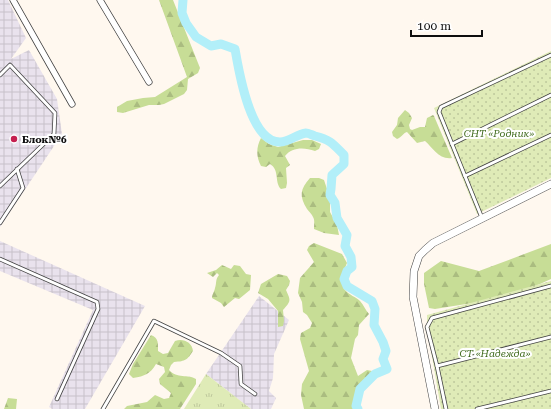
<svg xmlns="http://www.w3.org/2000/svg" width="551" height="409" viewBox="0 0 551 409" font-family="'Roboto Serif',serif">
	<defs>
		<pattern id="industrial-grid" width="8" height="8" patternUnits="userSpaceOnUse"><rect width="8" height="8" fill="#e9e2ed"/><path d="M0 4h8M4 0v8" fill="none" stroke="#c7c1ca"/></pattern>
		<pattern id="grass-tufts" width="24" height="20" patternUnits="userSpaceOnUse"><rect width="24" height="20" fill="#dfebb7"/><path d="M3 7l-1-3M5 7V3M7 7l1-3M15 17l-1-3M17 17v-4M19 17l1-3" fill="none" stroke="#bec89c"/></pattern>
		<pattern id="forest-firs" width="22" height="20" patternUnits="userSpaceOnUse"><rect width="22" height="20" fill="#c7dd96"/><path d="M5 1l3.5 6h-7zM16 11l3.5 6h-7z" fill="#aabc80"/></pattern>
		<pattern id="garden-dots" width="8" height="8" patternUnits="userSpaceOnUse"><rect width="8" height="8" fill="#dfebb7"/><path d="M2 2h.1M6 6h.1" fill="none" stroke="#bec89c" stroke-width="1.8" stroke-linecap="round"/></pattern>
	</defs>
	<rect width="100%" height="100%" fill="#fff8ef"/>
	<g fill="url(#industrial-grid)">
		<polygon points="0,0 8,0 26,38 11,59 29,50 57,99 62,134 0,227"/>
		<polygon points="0,241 145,306 85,409 52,409 49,407 93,310 0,271"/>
		<polygon points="259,296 289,320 274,354 273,378 269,391 276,398 271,409 251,409 206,374"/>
	</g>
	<polygon fill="url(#grass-tufts)" points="206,374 251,409 184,409"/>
	<g fill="url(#forest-firs)">
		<polygon points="159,0 173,0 200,68 198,73 188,79 187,90 184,94 164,104 159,105 149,105 123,113 117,112 117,107 127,101 143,98 155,97 187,77"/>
		<path d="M405 110 409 113 412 118 409 125 410 129 412 130 420 127H425L427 118 433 115 434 116 452 158C439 160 433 148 425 141L417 143 407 132C403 133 402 137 397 139L393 136 392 132 397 125 398 118Z"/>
		<path d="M261 138 269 144 278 147 303 140H312L321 144 319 149 315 151C304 147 292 147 285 156L290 165 286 168 287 183 286 188 281 189C274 182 280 170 270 164L266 167 261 166C256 157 256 147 261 138Z"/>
		<path d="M310 178H319L324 180 327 189 326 193 330 202V212L337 225 339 235 324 233 314 229C314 225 315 220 313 217 312 214 309 212 307 209 299 196 300 189 310 178Z"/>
		<path d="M314 243 342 254 347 263C344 270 339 283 345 290 349 295 356 297 360 301 364 305 365 310 369 314L359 325 358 335 355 339 351 358 358 376 367 370 372 371 371 376 357 389 354 409H304L301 395 302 384 309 371 300 339 301 333 310 328 312 323 307 315 303 312 302 302 298 293 300 278 314 262 307 250 309 246Z"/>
		<path d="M551 244V279C515 297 474 303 435 309L429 308 424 284V273L441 261 479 271Z"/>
		<path d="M222 265 231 269 234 265 240 266 246 274 251 275 250 290 239 299 235 298 224 307 221 303 212 298C212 294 214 293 215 288 217 282 215 280 219 275L217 273 213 277 207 273 216 270Z"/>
		<path d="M278 274 287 276 290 281 289 285 286 290C291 301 291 301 283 310L284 321 283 326 278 327V311L268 299 258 293 261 284Z"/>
		<path d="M151 335C159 338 158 344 158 351L163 354 168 353 175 341C183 338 192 342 193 351 187 360 186 361 174 362L171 365 169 370C177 379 188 374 196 379V384L180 409H124L127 406 147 402 155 395 164 399 169 398 171 393 160 384 159 379 165 372 164 367 156 364C150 374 145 376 133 378L129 374 133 364Z"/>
		<polygon points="8,398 17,399 16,409 4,409"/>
	</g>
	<g fill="url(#garden-dots)">
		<polygon points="551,51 551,178 477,214 434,108"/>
		<polygon points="551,281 551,409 441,409 427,327 427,315"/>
	</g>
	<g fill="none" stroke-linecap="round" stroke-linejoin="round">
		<path stroke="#b2eff9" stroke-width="9" d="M183 0 182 13 186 23 196 37 211 46 221 44 235 49C239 72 250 142 280 142 289 142 297 134 306 133 308 133 312 135 315 136 331 140 333 144 344 155V164L332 175 331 189 330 195 335 203 337 218 347 235 345 246 351 257 352 267 347 271 344 279 347 286 372 301 375 309 374 325 383 342 386 351 383 359 387 369 375 374 360 389 356 406 358 409"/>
		<g stroke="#414141" stroke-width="4.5">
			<g id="service">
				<polyline points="0,75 10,65 55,113 54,134 0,186"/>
				<polyline points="452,144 551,95"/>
				<polyline points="465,176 551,135"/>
				<polyline points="482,218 439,112 441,107 551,55"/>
				<polyline points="0,223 23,188 17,169"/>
				<polyline points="0,259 97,302 98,309 57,399"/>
				<polyline points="437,366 427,327 432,318 551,286"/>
				<polyline points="103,409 154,321 221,353 240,366 241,384 255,394"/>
				<polyline points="446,409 437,366 551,337"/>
				<polyline points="477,409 551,391"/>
			</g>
		</g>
		<g stroke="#414141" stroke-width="7">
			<g id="minor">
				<polyline points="13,0 72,104"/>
				<polyline points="100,0 149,82"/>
			</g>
		</g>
		<g stroke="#414141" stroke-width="8">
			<polyline id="tertiary" points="435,409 413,297 414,271 419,256 425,250 433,243 551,184"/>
		</g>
		<use href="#service" stroke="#fff" stroke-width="3"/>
		<use href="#minor" stroke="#fff" stroke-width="5.5"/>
		<use href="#tertiary" stroke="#fff" stroke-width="7"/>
	</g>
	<circle fill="#c52050" stroke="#fff" stroke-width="1.5" cx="14" cy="139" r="4"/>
	<g text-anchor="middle" stroke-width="4" stroke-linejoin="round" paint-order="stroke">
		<g font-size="10" font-style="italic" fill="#3e691b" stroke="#fff">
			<text x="499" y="137">СНТ «Родник»</text>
			<text x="495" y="357">СТ «Надежда»</text>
		</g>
		<g font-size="10" font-weight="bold" fill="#0e0e0e" stroke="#fff" text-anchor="start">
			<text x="22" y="143">Блок№6</text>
		</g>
	</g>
	<path d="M411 30v6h71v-6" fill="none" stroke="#0e0e0e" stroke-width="2"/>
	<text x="417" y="30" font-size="12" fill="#0e0e0e" stroke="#ffffff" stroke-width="3" paint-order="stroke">100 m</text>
</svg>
